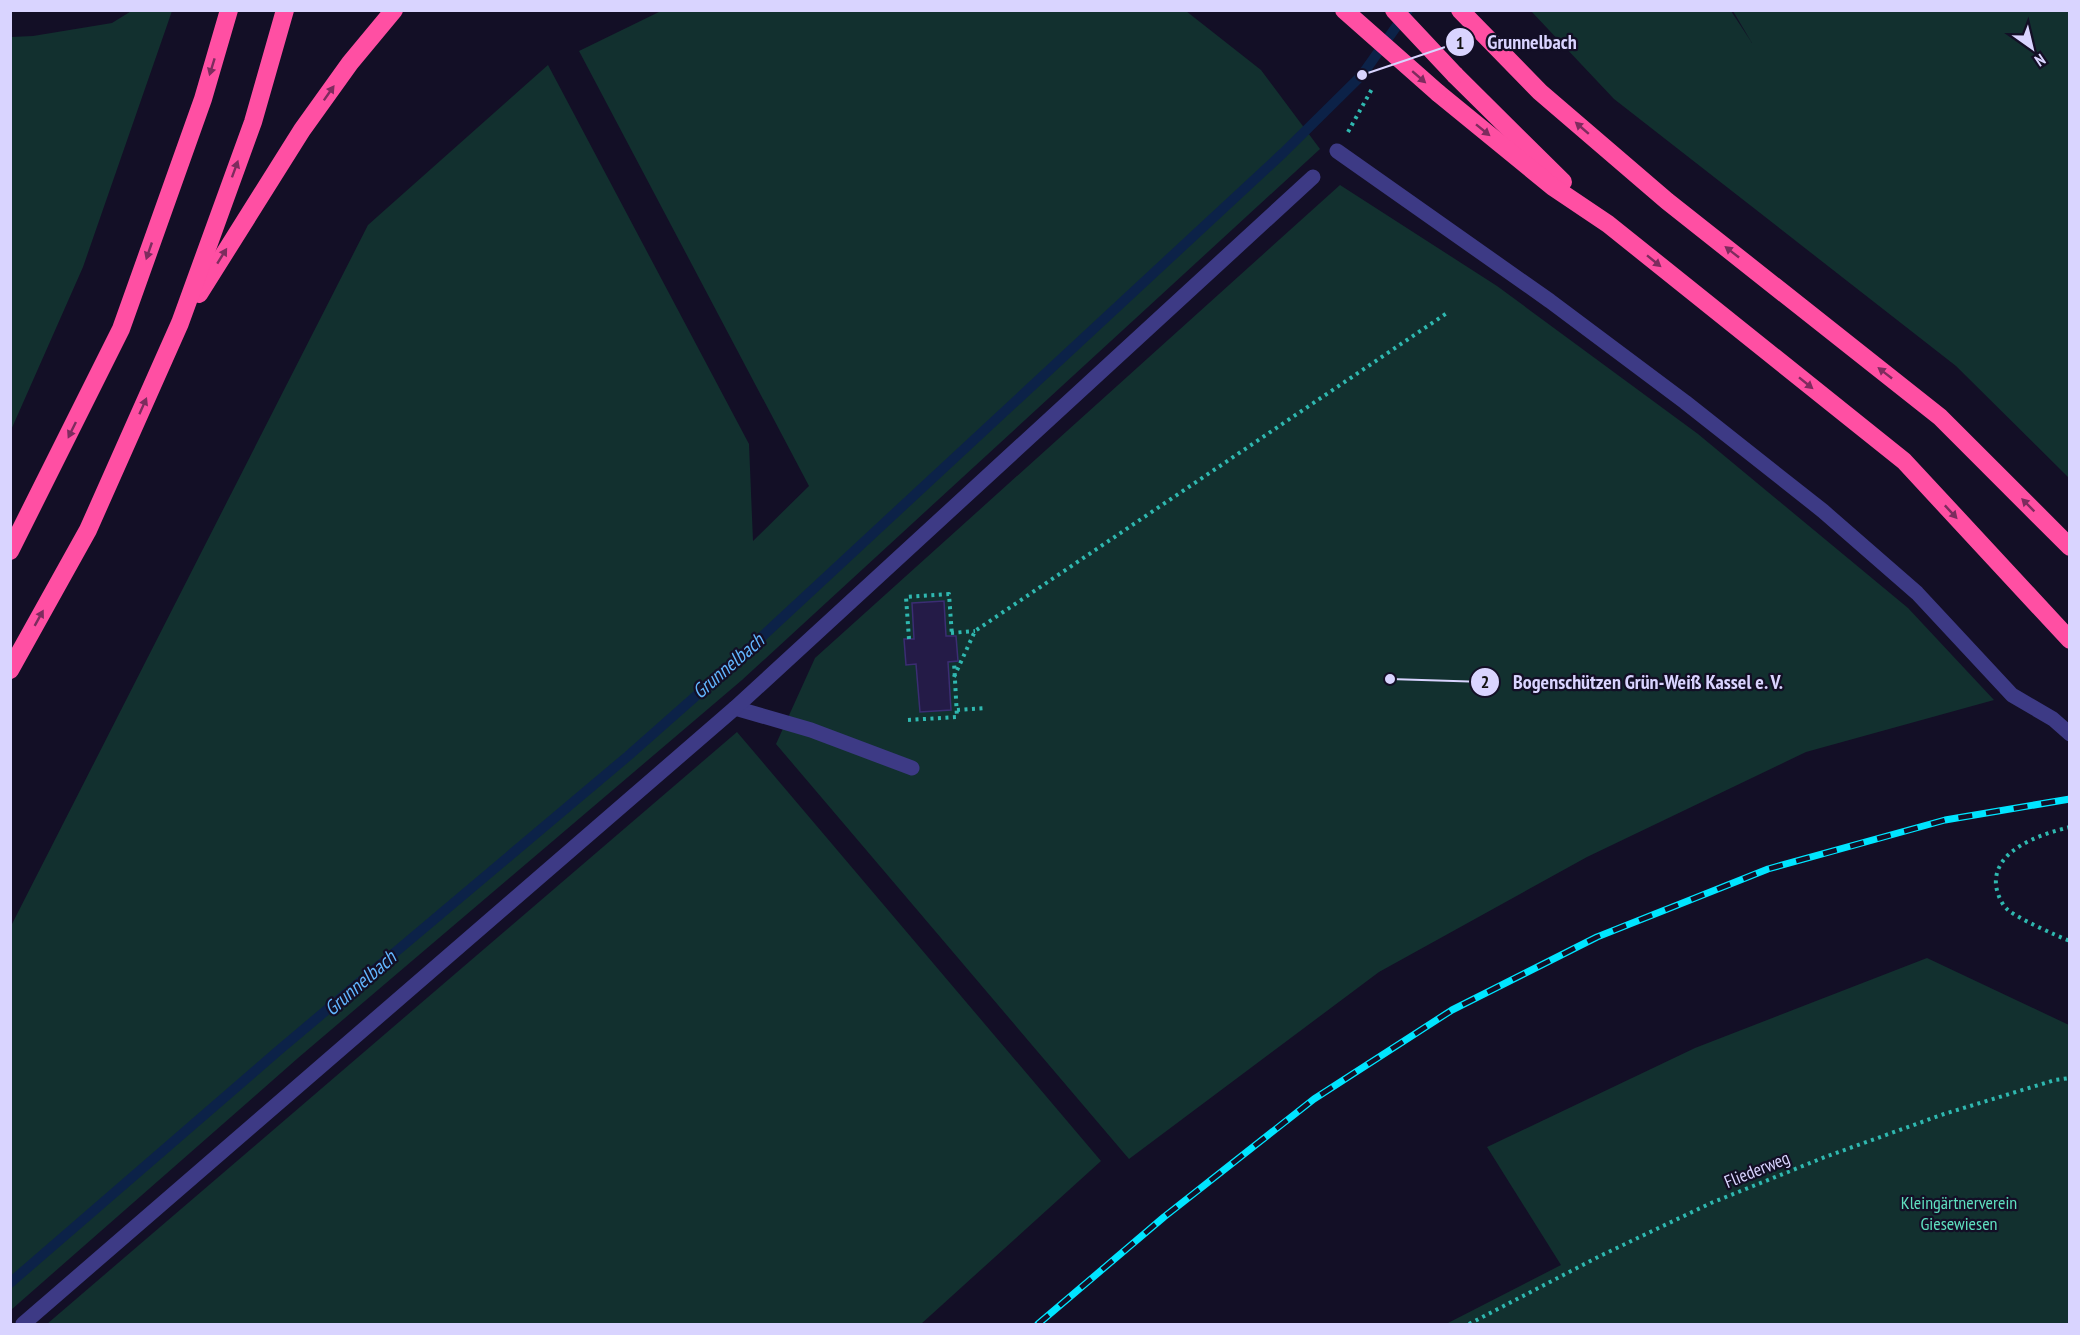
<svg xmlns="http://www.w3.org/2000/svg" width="2080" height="1335" viewBox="0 0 2080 1335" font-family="'PT Sans Narrow',sans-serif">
	<rect width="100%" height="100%" fill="#130f26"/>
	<g fill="#12302f">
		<polygon points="133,10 172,11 83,267 11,430 11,37 33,36 112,23"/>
		<polygon points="661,11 1186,11 1261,70 1320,149 742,680 298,1058 11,1310 11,926 368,225 548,65 749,444 753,541 809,486 579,51"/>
		<polygon points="1531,11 1731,11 1752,43 1733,11 2069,11 2069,478 1956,366 1614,99"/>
		<polygon points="1340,185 1497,286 1698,434 1908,608 1994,700 1806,752 1587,857 1379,972 1129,1159 776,744 815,658"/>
		<polygon points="737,732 1101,1161 921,1324 47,1324"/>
		<polygon points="1927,958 2069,1025 2069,1324 1446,1324 1561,1265 1487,1147 1695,1048"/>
	</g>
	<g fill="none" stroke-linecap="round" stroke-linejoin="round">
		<polyline stroke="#0c2248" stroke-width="10" points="10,1283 278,1051 628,756 740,657 1283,153 1362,75 1408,10"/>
	</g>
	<polygon fill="#241b47" stroke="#3b2d73" stroke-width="1.5" points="944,601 946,636 956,636 958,661 948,662 951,710 920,712 916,664 906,665 904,639 914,639 912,603"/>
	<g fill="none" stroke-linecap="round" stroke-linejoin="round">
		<g stroke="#2fb8b0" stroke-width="4" stroke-dasharray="3 4.5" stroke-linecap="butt">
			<polyline points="1348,132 1373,87"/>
			<polyline points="951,633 975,631"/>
			<polyline points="909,639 906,597 949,594 952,636"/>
			<polyline points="954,677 975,631 1447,313"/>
			<polyline points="957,710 986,708"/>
			<polyline points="908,720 957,717 954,662"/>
			<path d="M2070 827C2042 834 1993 849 1996 885 1997 893 2001 904 2008 910 2017 918 2057 936 2070 941"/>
			<polyline points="1469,1324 1600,1256 1711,1203 1825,1157 1944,1114 2055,1080 2070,1078"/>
		</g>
		<g stroke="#3d3a85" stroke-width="15">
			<polyline points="1337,151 1550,301 1685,402 1823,511 1917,593 2012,695 2053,719 2070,734"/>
			<polyline points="735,708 811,730 912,768"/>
			<polyline points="23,1324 735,708 1313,177"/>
		</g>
		<g stroke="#ff4fa3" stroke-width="18">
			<polyline points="1460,10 1540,92 1667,201 1940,417 2070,547"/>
			<polyline points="1455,75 1563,182"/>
			<polyline points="1438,93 1553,187 1608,224 1904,461 2070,640"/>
			<polyline points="199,294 302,130 350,63 394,10"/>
			<polyline points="10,551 121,329 203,99 229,10"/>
			<polyline points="10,670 88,530 180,323 253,122 285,10"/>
		</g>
		<g stroke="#00e5ff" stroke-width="7">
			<polyline id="rail" points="1038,1324 1164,1217 1314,1099 1452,1010 1597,937 1768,869 1945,820 2070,799"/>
		</g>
		<use href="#rail" stroke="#130f26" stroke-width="4.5" stroke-dasharray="14" stroke-linecap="butt"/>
		<g stroke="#ff4fa3" stroke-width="18">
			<polyline points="1344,10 1438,93"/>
			<polyline points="1394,10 1455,75"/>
		</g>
	</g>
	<defs><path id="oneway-solid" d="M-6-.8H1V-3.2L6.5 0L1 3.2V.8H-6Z" transform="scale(1.5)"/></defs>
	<g fill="#7d2c5e">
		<use href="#oneway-solid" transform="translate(212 67) rotate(107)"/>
		<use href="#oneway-solid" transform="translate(1419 77) rotate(41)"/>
		<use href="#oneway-solid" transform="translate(329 93) rotate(-55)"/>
		<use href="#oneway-solid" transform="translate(1582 128) rotate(-139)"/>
		<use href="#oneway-solid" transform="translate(1483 130) rotate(39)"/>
		<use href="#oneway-solid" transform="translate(235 169) rotate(-70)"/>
		<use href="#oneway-solid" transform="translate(149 251) rotate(109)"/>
		<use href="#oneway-solid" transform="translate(1732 252) rotate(-142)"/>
		<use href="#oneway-solid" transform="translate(222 256) rotate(-58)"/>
		<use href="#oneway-solid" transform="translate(1654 261) rotate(39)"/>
		<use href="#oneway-solid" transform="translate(1885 373) rotate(-142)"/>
		<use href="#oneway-solid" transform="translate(1806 383) rotate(39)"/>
		<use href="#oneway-solid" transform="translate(143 406) rotate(-66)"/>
		<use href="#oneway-solid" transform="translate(72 430) rotate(116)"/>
		<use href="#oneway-solid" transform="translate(2028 505) rotate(-135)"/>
		<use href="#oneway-solid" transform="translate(1951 512) rotate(47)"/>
		<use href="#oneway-solid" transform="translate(39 618) rotate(-61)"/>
	</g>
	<g text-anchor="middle" stroke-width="4.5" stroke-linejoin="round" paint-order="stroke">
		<g font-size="18" fill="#d9d4ff" stroke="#130f26">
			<text transform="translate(1757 1170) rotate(-22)" y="6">Fliederweg</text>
		</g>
		<g font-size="18" fill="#5fe0c0" stroke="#130f26">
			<text x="1959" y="1209">Kleingärtnerverein<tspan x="1959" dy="21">Giesewiesen</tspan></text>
		</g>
		<g font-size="20" font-style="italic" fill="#62b6ff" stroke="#130f26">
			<text transform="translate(728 666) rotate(-41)" y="7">Grunnelbach</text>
			<text transform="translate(360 983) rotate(-41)" y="7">Grunnelbach</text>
		</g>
	</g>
	<path fill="none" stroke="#d9d4ff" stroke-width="2" d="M1362 75L1460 42M1390 679L1485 682"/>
	<g fill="#d9d4ff" stroke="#130f26" stroke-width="2">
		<circle cx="1362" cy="75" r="6"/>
		<circle cx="1390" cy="679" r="6"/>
		<circle cx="1460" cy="42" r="15"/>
		<circle cx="1485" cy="682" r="15"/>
	</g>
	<g font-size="18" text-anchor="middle" font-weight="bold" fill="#111">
		<text x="1460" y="49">1</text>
		<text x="1485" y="688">2</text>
	</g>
	<g font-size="20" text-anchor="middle" font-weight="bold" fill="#d9d4ff" stroke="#130f26" stroke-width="4.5" stroke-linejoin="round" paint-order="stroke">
		<text x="1532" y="49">Grunnelbach</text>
		<text x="1648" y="689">Bogenschützen Grün-Weiß Kassel e. V.</text>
	</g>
	<rect width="2080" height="1335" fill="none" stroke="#d9d4ff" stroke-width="24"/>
	<g transform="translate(2032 48) rotate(146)" stroke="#130f26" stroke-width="4.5" paint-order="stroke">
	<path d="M0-4.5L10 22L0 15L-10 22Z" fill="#d9d4ff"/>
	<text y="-9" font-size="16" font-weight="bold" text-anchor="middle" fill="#d9d4ff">N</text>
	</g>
</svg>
